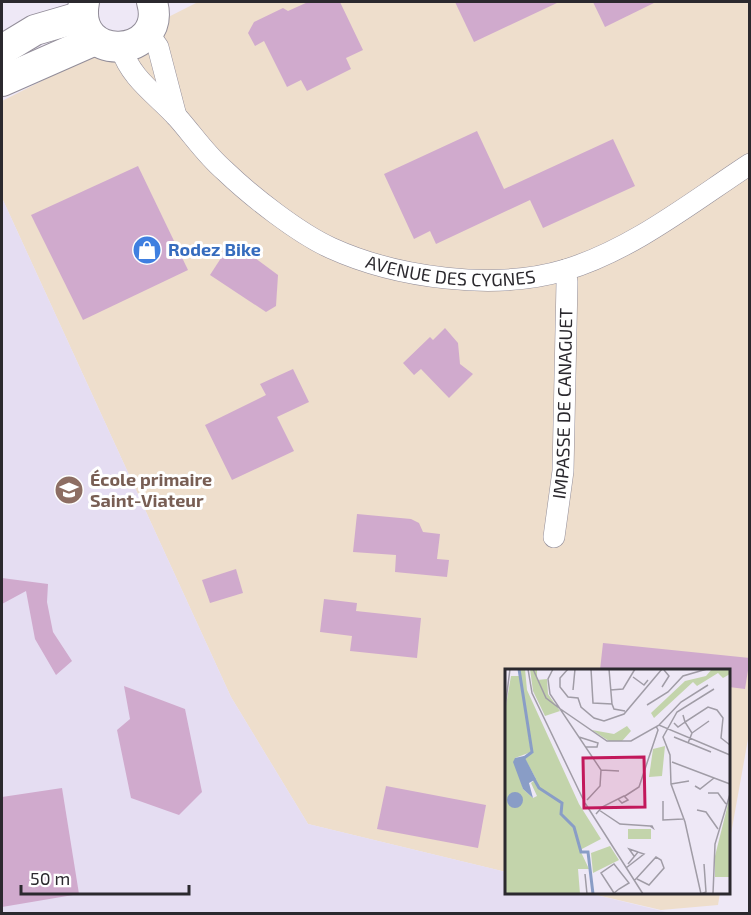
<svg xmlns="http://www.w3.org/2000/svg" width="751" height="915" viewBox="0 0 751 915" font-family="'Exo 2',sans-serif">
	<rect width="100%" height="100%" fill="#eee8f6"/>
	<g fill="#eedecc">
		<polygon points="198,2 749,2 750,728 729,845 728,670 506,670 506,872 308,824 231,697 2,198 2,101"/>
		<polygon points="588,893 720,892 720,893 718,905 661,910"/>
	</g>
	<polygon fill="#e5ddf2" points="2,198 231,697 308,824 506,872 506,892 588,893 670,913 2,913"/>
	<g fill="#d0aacd">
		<polygon points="308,2 340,2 363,50 346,58 351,69 307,91 301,80 287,87 264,41 255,46 248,33 254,22 283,8 288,11"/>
		<polygon points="455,2 559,2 474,42"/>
		<polygon points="593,2 656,2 605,27"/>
		<polygon points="477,131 504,189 613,139 635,186 543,228 530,200 436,244 430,231 414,239 384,174"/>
		<polygon points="138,166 188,270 83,320 31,215"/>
		<polygon points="232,241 278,275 276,306 266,312 210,275"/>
		<polygon points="445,328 458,343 460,364 473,374 449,398 421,369 414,375 403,363 430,337 433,340"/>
		<polygon points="293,369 309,402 277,417 294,451 232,480 205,425 266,395 260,384"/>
		<polygon points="357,514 411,519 419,523 423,532 440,534 437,559 449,560 447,577 395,572 396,555 353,552"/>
		<polygon points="236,569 243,593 210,603 202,580"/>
		<polygon points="2,578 48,584 47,602 53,632 72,661 56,675 35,639 26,591 2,604"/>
		<polygon points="324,599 357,603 356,611 421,618 417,658 350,651 352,636 320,632"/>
		<polygon points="603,643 750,658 745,689 729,687 729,670 600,670"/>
		<polygon points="124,686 185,709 202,792 179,815 131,798 117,730 130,719"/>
		<polygon points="386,786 486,805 478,848 377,829"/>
		<polygon points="62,788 79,894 2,907 2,797"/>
	</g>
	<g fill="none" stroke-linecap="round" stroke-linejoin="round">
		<g stroke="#928d99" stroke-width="22">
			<g id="minor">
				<polyline points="148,33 158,47 176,116"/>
				<path id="s1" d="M121 48C131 79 156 94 177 117 193 135 206 155 225 171 251 196 298 233 331 248 397 278 495 291 565 270 632 250 692 202 750 164"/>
				<path id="s2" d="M554 537 563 471 567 282 565 270"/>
			</g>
		</g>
		<g stroke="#928d99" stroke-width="32">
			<g id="secondary">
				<path d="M84 2C72 65 168 58 152 2"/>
				<polyline points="2,50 35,30 83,16"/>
				<polyline points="2,81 95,40"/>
			</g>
		</g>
		<use href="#minor" stroke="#fff" stroke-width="21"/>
		<use href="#secondary" stroke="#fff" stroke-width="30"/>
	</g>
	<defs>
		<g id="shop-disc" transform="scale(1.5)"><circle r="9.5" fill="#3f7fe0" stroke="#fff"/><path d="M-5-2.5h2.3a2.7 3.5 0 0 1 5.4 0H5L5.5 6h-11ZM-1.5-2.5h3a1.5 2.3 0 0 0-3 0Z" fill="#fff"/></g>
		<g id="school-disc" transform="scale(1.5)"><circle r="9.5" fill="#8d6e63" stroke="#fff"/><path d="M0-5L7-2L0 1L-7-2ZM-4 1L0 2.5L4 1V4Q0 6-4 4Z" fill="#fff"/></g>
	</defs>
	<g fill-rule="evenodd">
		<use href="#shop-disc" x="147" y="250"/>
		<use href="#school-disc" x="69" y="490"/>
	</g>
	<g text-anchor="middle" stroke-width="6" stroke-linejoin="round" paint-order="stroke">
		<g font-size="18" font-weight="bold" fill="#366cbe" stroke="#fff" text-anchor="start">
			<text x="168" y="256">Rodez Bike</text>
		</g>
		<g font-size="18" fill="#2b292e" stroke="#fff">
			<text dy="6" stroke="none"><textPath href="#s1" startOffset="417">AVENUE DES CYGNES</textPath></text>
			<text dy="6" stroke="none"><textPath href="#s2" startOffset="134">IMPASSE DE CANAGUET</textPath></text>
		</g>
		<g font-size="18" font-weight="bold" fill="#785e54" stroke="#fff" text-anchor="start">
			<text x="90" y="486">École primaire<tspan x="90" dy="21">Saint-Viateur</tspan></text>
		</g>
	</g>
	<g transform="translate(505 669)">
		<rect width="225" height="225" fill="#eee8f6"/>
		<path d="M15 0H20L22 21 74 135 96 170 75 181 84 200H73L75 225H0V42L6 7H14ZM21 50 28 84 19 88 31 110 26 114 32 127 28 129 18 120 10 89 26 83ZM25 0H32V11L42 10 43 25 55 42 40 47 28 22ZM207 0H225V5L218 9 213 4 192 17 188 13 149 49 146 44 180 12 201 7ZM122 57 126 62 117 72H104L87 61 109 65ZM160 77 157 107 144 108 148 80ZM225 127V208H210V187ZM123 160H146V170H123ZM105 177 114 191 88 204 86 184Z" fill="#c3d4ab" fill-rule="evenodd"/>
		<path d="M19 87 31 110 24 114 28 129 18 120 8 93 10 89ZM2 131a8 8 0 1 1 16 0a8 8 0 1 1-16 0Z" fill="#899dc6"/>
		<path fill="none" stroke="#899dc6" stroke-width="3" d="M14 0 27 83 19 89M29 110 34 119 57 134 56 145 69 158 76 183H83L88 225"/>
		<path fill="none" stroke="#a09ca6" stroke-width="1.5" d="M23 0 27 24 78 130M28 0 41 29 54 39M48 0 43 10 45 25 96 101 95 117 82 131M63 0 55 9V18L63 28 73 29 76 38 89 49 99 52 119 45 157 0M86 0 88 34 107 35M104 0 107 35 109 40 120 42M128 8 139 16 143 11M157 18 164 7 159 1M68 21 70 0M105 21 118 20 130 0M142 36 163 23 178 7 202 0M0 39 5 0M54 39 102 72H126L154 56 225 86M169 54 173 58 180 53 178 46M154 56 176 33 203 16M187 64 204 52M74 68 93 74 92 78H81M169 68 206 83M183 74 187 64 180 53 203 38 212 41 218 49 216 69 225 76M167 93 225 115M96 101 114 102M166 115 184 112M190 117 195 120 209 109M203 124H213L221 135M120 127 134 118 153 61 151 57M158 132V151L178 150M80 134 138 225M94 141 115 155 145 157H147L148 159 145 157M192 141 201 143 213 160M91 145 97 138 119 127 123 131 117 134 113 130M129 187 124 180 133 183M121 199 139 185 133 183 123 195M80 205 82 225M129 212 151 188 156 191 159 199 144 216 132 210M107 225 109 224 114 220 124 214 109 195 96 204 109 224M196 225 180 153 166 115 165 86 158 68 172 43 209 20M196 225 201 223 199 195M208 225 210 175 225 125"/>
		<path fill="#c2185b" fill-opacity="0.15" stroke="#c2185b" stroke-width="3" d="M139 88 140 138 79 139 78 89Z"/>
		<rect width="225" height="225" fill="none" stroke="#2b292e" stroke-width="3"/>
	</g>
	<rect width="751" height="915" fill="none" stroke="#2b292e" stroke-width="6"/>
	<path d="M21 885v9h168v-9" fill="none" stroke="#2b292e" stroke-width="3"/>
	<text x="30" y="885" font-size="18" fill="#2b292e" stroke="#ffffff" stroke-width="4.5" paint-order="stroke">50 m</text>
</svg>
